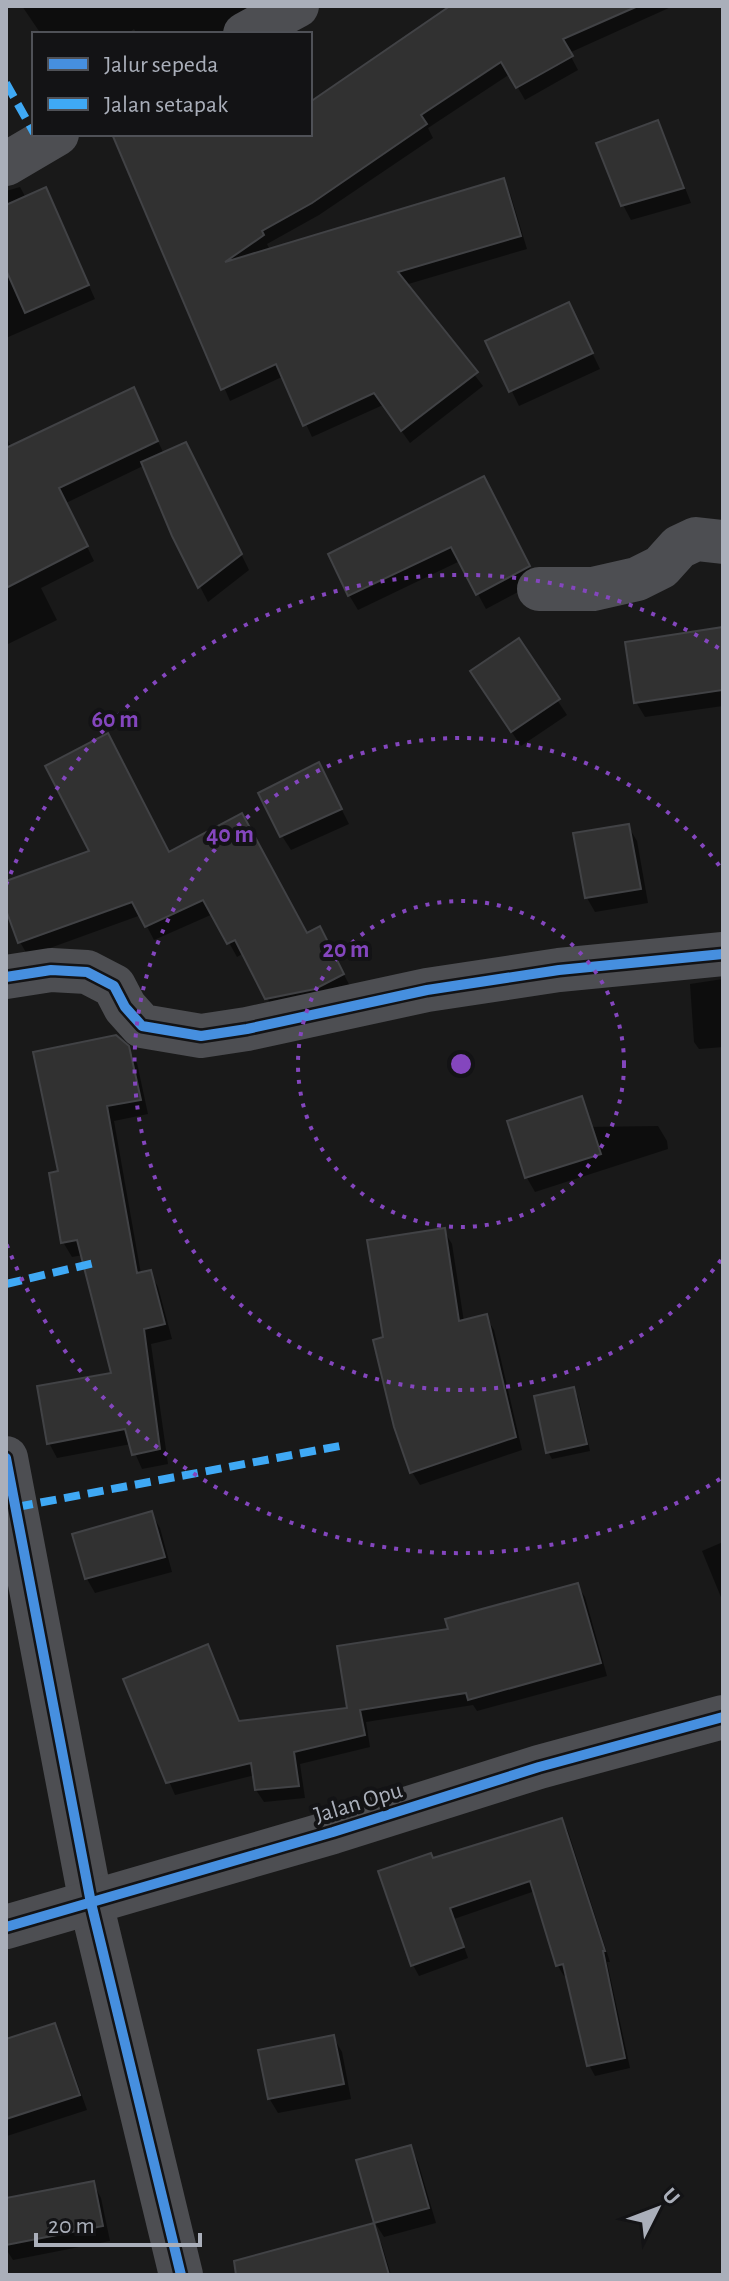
<svg xmlns="http://www.w3.org/2000/svg" width="729" height="2281" viewBox="0 0 729 2281" font-family="'Alegreya Sans',sans-serif">
	<rect width="100%" height="100%" fill="#191919"/>
	<g fill="#0007">
		<polygon points="22,6 266,6 232,34 137,34 134,29 127,34 41,34"/>
		<polygon points="454,6 671,7 569,53 578,70 525,100 510,74 428,128 433,138 319,215 267,244 270,250 503,180 510,193 527,249 405,285 483,386 410,443 383,405 312,437 284,376 230,401 115,134 310,134 310,92 315,101"/>
		<polygon points="657,122 665,137 691,203 631,220 623,205"/>
		<polygon points="20,187 26,198 46,190 95,299 6,338 6,191"/>
		<polygon points="576,320 600,369 519,406 488,342"/>
		<polygon points="133,389 164,454 194,459 249,570 208,602 174,536 145,465 66,503 94,561 41,588 57,620 6,645 6,437 12,448"/>
		<polygon points="491,493 537,582 486,609 460,561 358,610 349,595"/>
		<polygon points="723,629 723,706 645,717 636,702"/>
		<polygon points="518,641 567,715 521,746 481,686"/>
		<polygon points="326,779 349,824 291,850 282,836"/>
		<polygon points="628,826 637,841 648,903 595,912 587,898"/>
		<polygon points="169,855 307,935 327,943 351,988 275,1013 244,953 237,957 213,914 154,940 141,915 28,956 20,942 6,904 6,883"/>
		<polygon points="723,979 723,1047 699,1049 694,1042 690,984"/>
		<polygon points="128,1048 137,1063 148,1114 114,1121 141,1274 150,1272 158,1287 172,1339 151,1344 168,1464 142,1469 131,1444 57,1458 49,1443 113,1375 83,1255 72,1257 63,1242 60,1173"/>
		<polygon points="658,1126 667,1141 668,1149 535,1192 527,1178 511,1128"/>
		<polygon points="444,1231 452,1244 464,1322 486,1317 494,1330 522,1450 420,1485 412,1472 385,1339"/>
		<polygon points="573,1389 578,1397 590,1451 552,1459 548,1452"/>
		<polygon points="152,1514 160,1528 172,1572 95,1593 87,1579 75,1535"/>
		<polygon points="723,1542 723,1602 702,1551"/>
		<polygon points="577,1585 585,1597 607,1676 477,1711 473,1705 366,1722 370,1747 300,1764 305,1798 264,1802 256,1790 255,1775 175,1795 125,1680 240,1723 349,1710 450,1630"/>
		<polygon points="562,1820 568,1831 610,1962 607,1962 630,2068 595,2076 589,2065 567,1975 564,1976 558,1966 535,1891 454,1919 468,1958 419,1976 413,1965 433,1860"/>
		<polygon points="54,2025 62,2040 87,2110 7,2136 6,2041"/>
		<polygon points="333,2037 342,2052 351,2099 278,2113 269,2098"/>
		<polygon points="410,2147 418,2162 436,2223 384,2237 375,2223"/>
		<polygon points="93,2183 101,2198 110,2241 13,2260 6,2249 6,2200"/>
		<polygon points="374,2230 382,2245 391,2275 309,2275"/>
	</g>
	<g fill="#313131" stroke="#414245" stroke-width="2">
		<polygon points="450,6 638,6 563,39 573,56 516,88 501,62 421,115 427,124 312,203 262,231 264,235 225,262 504,178 521,236 398,272 478,372 401,431 374,393 303,426 276,364 221,390 112,134 310,134 310,102"/>
		<polygon points="658,120 684,188 621,206 596,143"/>
		<polygon points="46,187 89,285 25,313 6,270 6,205"/>
		<polygon points="569,302 593,353 509,392 485,341"/>
		<polygon points="134,387 158,441 59,488 88,546 6,588 6,448"/>
		<polygon points="186,442 242,554 198,588 172,536 141,462"/>
		<polygon points="484,476 530,566 476,595 451,547 348,596 328,554"/>
		<polygon points="723,627 723,690 634,703 625,642"/>
		<polygon points="519,638 560,699 511,732 470,671"/>
		<polygon points="108,733 169,852 242,813 307,933 320,926 344,974 315,989 265,999 235,940 227,944 203,900 145,927 132,902 18,943 6,910 6,881 89,851 45,766"/>
		<polygon points="319,762 342,809 280,837 258,793"/>
		<polygon points="629,824 641,889 585,898 573,833"/>
		<polygon points="116,1035 129,1046 141,1100 107,1106 137,1273 151,1270 165,1324 144,1329 160,1449 132,1455 125,1429 47,1444 37,1386 111,1373 77,1240 61,1243 49,1173 58,1171 33,1052"/>
		<polygon points="582,1096 601,1154 525,1178 507,1121"/>
		<polygon points="445,1228 459,1321 487,1314 516,1437 410,1473 394,1427 373,1340 383,1337 367,1240"/>
		<polygon points="574,1387 587,1444 546,1453 534,1396"/>
		<polygon points="152,1511 165,1557 85,1579 72,1534"/>
		<polygon points="578,1583 601,1663 468,1700 466,1693 360,1710 365,1735 294,1752 299,1786 255,1790 251,1763 166,1783 123,1679 208,1644 239,1721 347,1708 337,1646 448,1629 445,1619"/>
		<polygon points="562,1818 605,1951 603,1951 625,2058 587,2066 563,1964 556,1966 530,1881 450,1908 464,1947 411,1966 378,1871 431,1853 433,1858"/>
		<polygon points="55,2023 80,2095 6,2119 6,2039"/>
		<polygon points="334,2035 344,2084 268,2099 258,2050"/>
		<polygon points="411,2145 429,2208 374,2223 356,2160"/>
		<polygon points="94,2181 103,2226 6,2245 6,2198"/>
		<polygon points="374,2223 389,2275 236,2275 234,2261"/>
	</g>
	<g fill="none" stroke-linecap="round" stroke-linejoin="round">
		<g stroke="#4d4e52" stroke-width="44">
			<polyline points="245,34 297,6"/>
			<polyline points="6,164 57,134"/>
			<polyline points="539,589 593,589 637,579 661,567 679,547 696,539 723,542"/>
			<polyline points="6,977 51,970 87,972 114,986 125,1007 142,1026 201,1036 247,1029 427,990 559,970 723,954"/>
			<polyline points="6,1458 91,1903 181,2275"/>
			<polyline points="6,1927 333,1832 539,1767 723,1717"/>
		</g>
		<g stroke="#3fa9f5" stroke-width="8" stroke-dasharray="16 8" stroke-linecap="butt">
			<polyline points="6,83 34,133"/>
			<polyline points="6,1284 94,1263"/>
			<polyline points="17,1507 345,1445"/>
		</g>
		<g stroke="#131315" stroke-width="15">
			<g id="cycleway">
				<polyline points="6,977 51,970 87,972 114,986 125,1007 142,1026 201,1036 247,1029 427,990 559,970 723,954"/>
				<polyline points="6,1458 91,1903 181,2275"/>
				<polyline points="6,1927 333,1832 539,1767 723,1717"/>
			</g>
		</g>
		<use href="#cycleway" stroke="#468fdf" stroke-width="10"/>
	</g>
	<g fill="none" stroke="#8446be" stroke-width="4" stroke-dasharray="4 8">
		<circle cx="461" cy="1064" r="163"/>
		<path d="M721 1260A326 326 0 1 1 721 868"/>
		<path d="M720 1479A489 489 0 0 1 6 1243M6 885A489 489 0 0 1 720 649"/>
	</g>
	<g text-anchor="middle" stroke-width="8" stroke-linejoin="round" paint-order="stroke">
		<g font-size="24" fill="#aaafba" stroke="#131315">
			<text transform="translate(358 1802) rotate(-17)" y="8">Jalan Opu</text>
		</g>
	</g>
	<circle cx="461" cy="1064" r="12" fill="#8446be" stroke="#131315" stroke-width="4"/>
	<g font-size="24" text-anchor="middle" font-weight="bold" fill="#8446be" stroke="#131315" stroke-width="8" stroke-linejoin="round" paint-order="stroke">
		<text x="115" y="727">60 m</text>
		<text x="230" y="842">40 m</text>
		<text x="346" y="957">20 m</text>
	</g>
	<rect width="729" height="2281" fill="none" stroke="#aaafba" stroke-width="16"/>
	<rect x="32" y="32" width="280" height="104" fill="#131315" stroke="#4f5157" stroke-width="2"/>
	<rect x="48" y="58" width="40" height="12" fill="#468fdf" stroke="#4f5157" stroke-width="2"/>
	<text x="104" y="72" font-size="24" fill="#aaafba">Jalur sepeda</text>
	<rect x="48" y="98" width="40" height="12" fill="#3fa9f5" stroke="#4f5157" stroke-width="2"/>
	<text x="104" y="112" font-size="24" fill="#aaafba">Jalan setapak</text>
	<g transform="translate(657 2209) rotate(48)" stroke="#131315" stroke-width="6" paint-order="stroke">
	<path d="M0-6L14 30L0 20L-14 30Z" fill="#aaafba"/>
	<text y="-12" font-size="22" font-weight="bold" text-anchor="middle" fill="#aaafba">U</text>
	</g>
	<path d="M36 2233v12h164v-12" fill="none" stroke="#aaafba" stroke-width="4"/>
	<text x="48" y="2233" font-size="24" fill="#aaafba" stroke="#131315" stroke-width="6" paint-order="stroke">20 m</text>
</svg>
